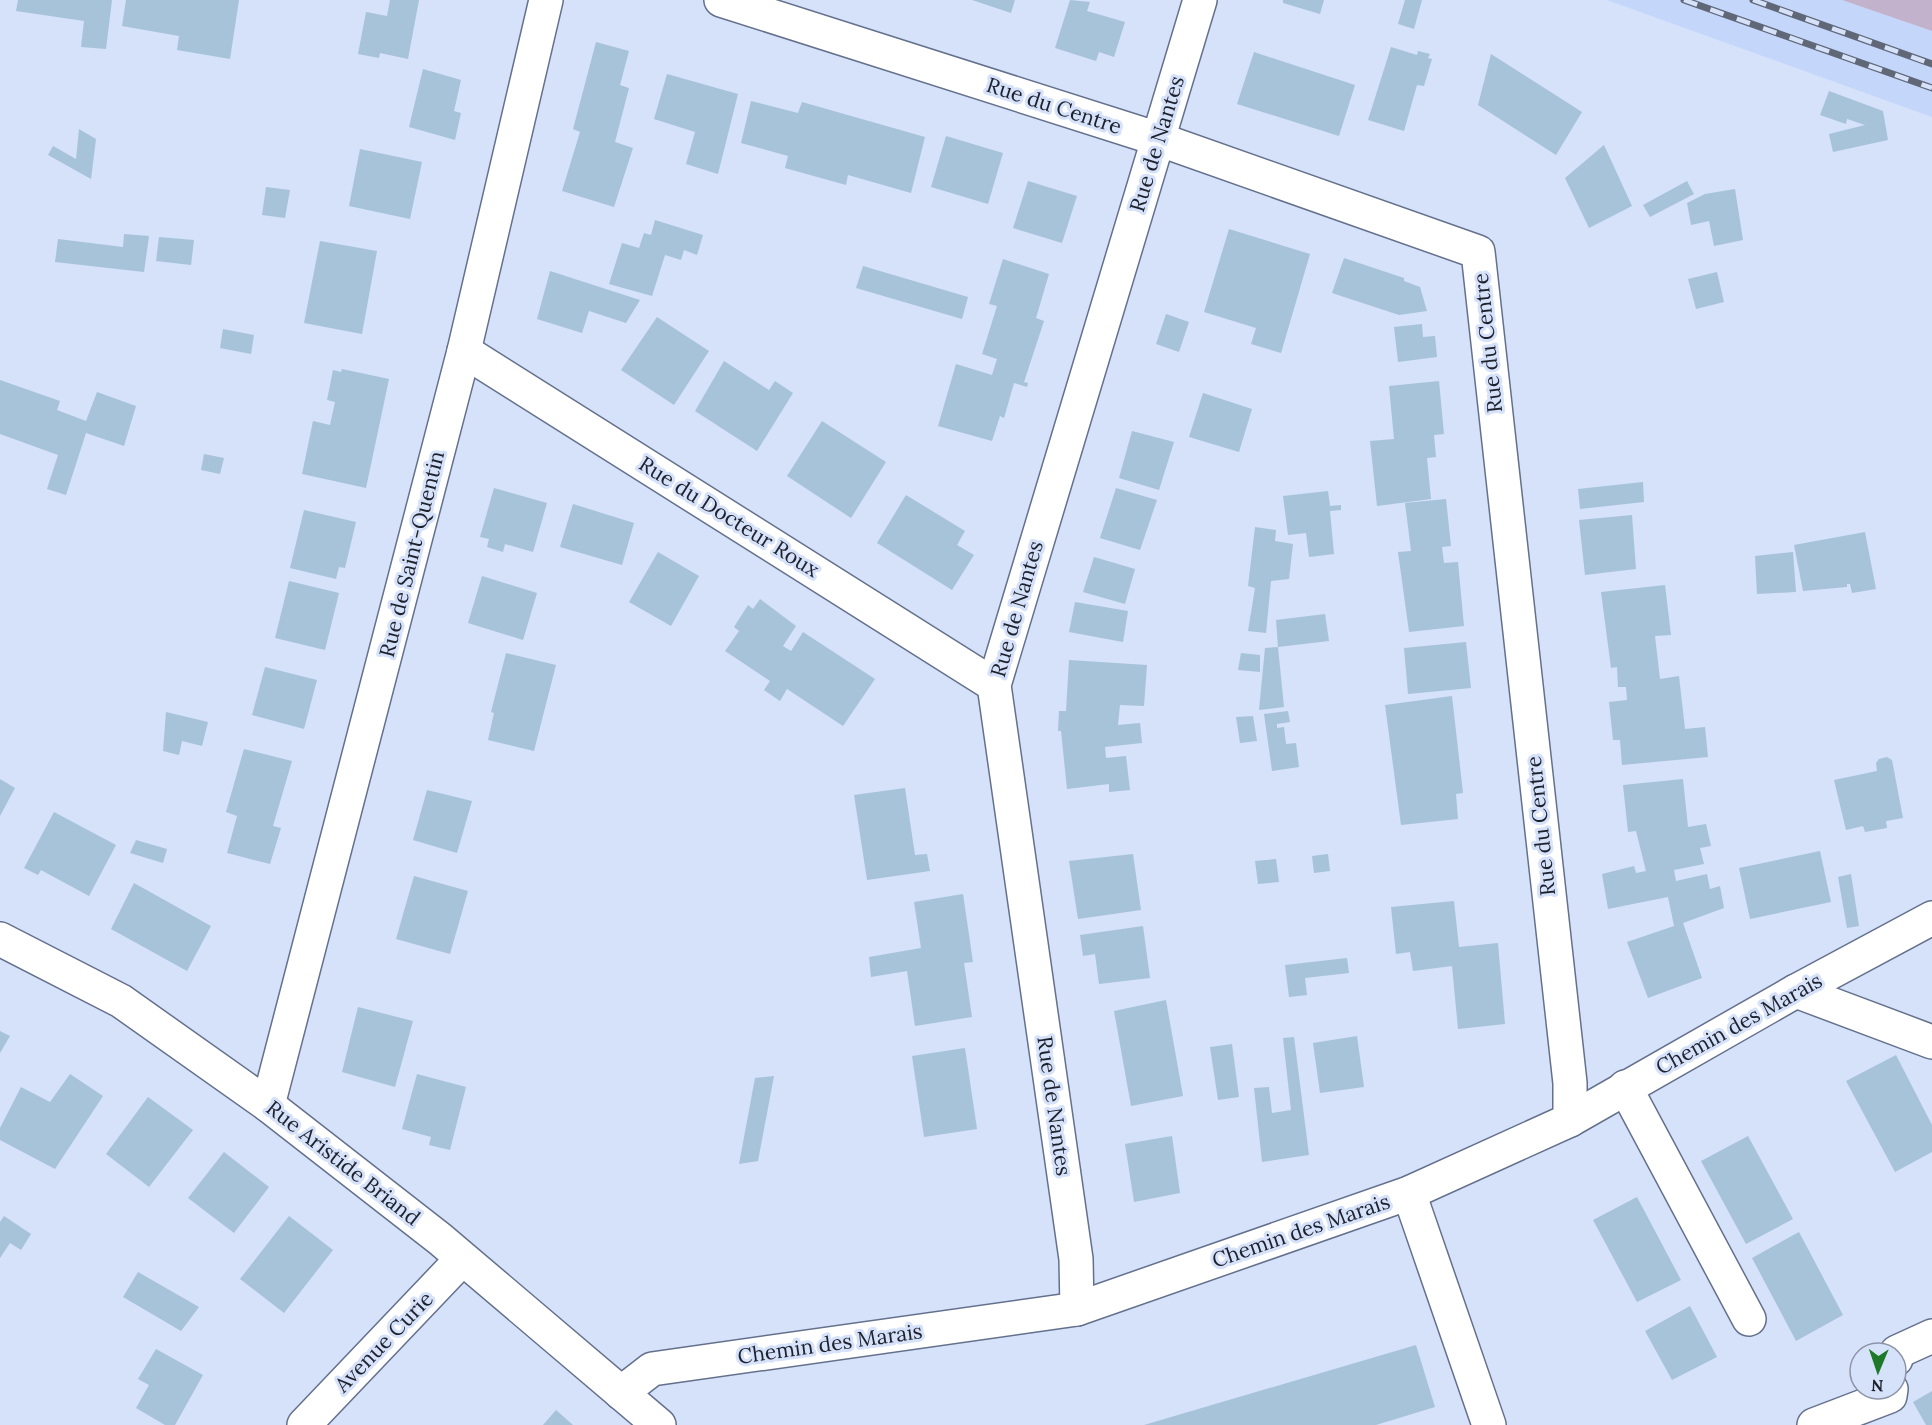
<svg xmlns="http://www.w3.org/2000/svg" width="1932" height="1425" viewBox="0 0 1932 1425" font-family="Lora,serif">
	<rect width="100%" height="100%" fill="#d6e1fa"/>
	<polygon fill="#c5d6fb" points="1607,0 1842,0 1932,31 1932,117"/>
	<polygon fill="#c2b2cb" points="1842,0 1932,0 1932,31"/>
	<g fill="#a6c3da">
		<polygon points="18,0 112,0 106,49 81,47 84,21 16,11"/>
		<polygon points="126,0 239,0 230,59 177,50 179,36 122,26"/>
		<polygon points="390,0 419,0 408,59 380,53 379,58 358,54 366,12 387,16"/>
		<polygon points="972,0 1015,0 1011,13"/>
		<polygon points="1070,0 1090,2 1087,11 1125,22 1114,57 1099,52 1096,61 1055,48"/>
		<polygon points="1283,0 1324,0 1320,14 1283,3"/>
		<polygon points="1405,0 1422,0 1414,29 1398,24"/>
		<polygon points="596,42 629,51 620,85 629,88 615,142 633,148 614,207 562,191 580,132 573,129"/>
		<polygon points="1391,47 1417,55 1418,51 1430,54 1428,58 1432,59 1424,86 1417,85 1404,131 1368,120"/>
		<polygon points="1254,52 1355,85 1339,136 1237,104"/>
		<polygon points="1491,54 1582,112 1556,155 1478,105"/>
		<polygon points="423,69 461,80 454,111 461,113 455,140 409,127"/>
		<polygon points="667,74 738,94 718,174 686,164 695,132 654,119"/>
		<polygon points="1829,91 1883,111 1888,140 1833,152 1829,134 1865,125 1847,119 1846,124 1820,115"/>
		<polygon points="751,101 798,113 802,102 925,137 911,193 848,175 846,185 785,168 788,156 741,143"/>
		<polygon points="79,129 96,139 91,179 48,155 53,146 76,159"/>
		<polygon points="946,136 1003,153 988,204 931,187"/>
		<polygon points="1604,145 1632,206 1589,228 1565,178"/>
		<polygon points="360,149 422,162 410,219 349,206"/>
		<polygon points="1028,181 1077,196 1062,243 1013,228"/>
		<polygon points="1687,181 1694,194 1650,217 1643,205"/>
		<polygon points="266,187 290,190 285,218 262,215"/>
		<polygon points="1735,189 1743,240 1714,246 1709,221 1691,225 1687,203 1705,194"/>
		<polygon points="655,220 703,235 697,255 684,250 681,260 665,255 652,296 609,284 622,243 639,248 644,233 651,235"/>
		<polygon points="1229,229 1310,254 1281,353 1251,344 1256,328 1204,312"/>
		<polygon points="124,234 149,236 144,272 55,262 58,239 123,247"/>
		<polygon points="159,237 194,240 191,265 156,261"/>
		<polygon points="320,241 377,251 362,334 304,323"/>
		<polygon points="1344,258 1404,278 1404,281 1420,287 1427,311 1399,315 1332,293"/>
		<polygon points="1003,259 1049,274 1036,318 1044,321 1024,382 1028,383 1027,387 1014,383 1004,418 1000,416 992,441 938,426 956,364 992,375 997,359 982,354 997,306 989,304"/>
		<polygon points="863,266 968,297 962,319 856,288"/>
		<polygon points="550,271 640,300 626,323 589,311 582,333 537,319"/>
		<polygon points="1717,272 1724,302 1696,309 1688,279"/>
		<polygon points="1166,314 1189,322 1179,352 1156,344"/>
		<polygon points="657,317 709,351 674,405 621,370"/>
		<polygon points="1422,324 1423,337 1435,336 1437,357 1398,362 1394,327"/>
		<polygon points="223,329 254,335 251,354 220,348"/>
		<polygon points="724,361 769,390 775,381 793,393 757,451 695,411"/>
		<polygon points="342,369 389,379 366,488 302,474 313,421 330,425 335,402 327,400 333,370 341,372"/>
		<polygon points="0,380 60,401 57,410 86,421 97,392 136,406 124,446 86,433 66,495 47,489 58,455 0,434"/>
		<polygon points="1439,381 1444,434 1434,435 1436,457 1427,458 1431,499 1377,506 1370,441 1394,439 1389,386"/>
		<polygon points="1203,393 1252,409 1239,452 1189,437"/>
		<polygon points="822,421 886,462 851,518 787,476"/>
		<polygon points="1132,431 1174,442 1159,490 1119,478"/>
		<polygon points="204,454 224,458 220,474 201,470"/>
		<polygon points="1643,482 1644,502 1580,509 1578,489"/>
		<polygon points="494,488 547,503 533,552 505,544 503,552 487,547 489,539 480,537"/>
		<polygon points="1116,488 1157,500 1140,550 1100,538"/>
		<polygon points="1328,491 1330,506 1341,505 1341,510 1330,511 1334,554 1309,557 1306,533 1288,535 1283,496"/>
		<polygon points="906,495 965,531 957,545 974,555 952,590 877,543"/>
		<polygon points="1446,499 1451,546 1442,547 1444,563 1458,562 1464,626 1409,632 1398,552 1411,551 1405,503"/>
		<polygon points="573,504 634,523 622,565 560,547"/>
		<polygon points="304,510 356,522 345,568 339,567 336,579 290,568"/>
		<polygon points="1632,515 1636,569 1585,575 1579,520"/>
		<polygon points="1255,527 1276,530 1275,541 1293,544 1289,579 1271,581 1266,633 1248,631 1255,588 1248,586"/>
		<polygon points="1865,532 1876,589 1852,593 1850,584 1847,584 1847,587 1803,591 1794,545"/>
		<polygon points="658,552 699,576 671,626 629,602"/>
		<polygon points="1793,552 1796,592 1757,594 1755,556"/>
		<polygon points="1094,557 1135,569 1125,604 1083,592"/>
		<polygon points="482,576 537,593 523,640 468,623"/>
		<polygon points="289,581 339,593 325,650 275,638"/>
		<polygon points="1665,585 1671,635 1655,636 1660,679 1679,676 1685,729 1705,727 1708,757 1622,765 1620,740 1613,740 1609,702 1627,700 1626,687 1618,687 1617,667 1611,668 1601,592"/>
		<polygon points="760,599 796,626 783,646 791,651 803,632 875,679 843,726 787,689 780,701 764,690 770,681 725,651 739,631 734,627 748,605 753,609"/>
		<polygon points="1075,602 1128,611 1123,642 1069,632"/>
		<polygon points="1325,614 1329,641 1278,647 1276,620"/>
		<polygon points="1466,642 1471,688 1408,694 1404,648"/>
		<polygon points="1278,647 1284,707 1259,710 1265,648"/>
		<polygon points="506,653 556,665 534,751 488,740 494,713 491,712"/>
		<polygon points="1241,653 1260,655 1260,672 1238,670"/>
		<polygon points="1069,660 1147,665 1144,706 1120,705 1118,725 1140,723 1142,743 1105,747 1106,758 1126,756 1130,790 1109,792 1109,784 1067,789 1061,731 1058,731 1059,711 1066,711"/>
		<polygon points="265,667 317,680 304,729 252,715"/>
		<polygon points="1452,696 1463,793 1456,794 1458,819 1401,825 1385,705"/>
		<polygon points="1288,711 1290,722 1277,724 1277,728 1284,727 1286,744 1296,743 1299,767 1272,771 1264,714"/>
		<polygon points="166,712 208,722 202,746 182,741 179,755 163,751"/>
		<polygon points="1253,716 1257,741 1240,743 1236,717"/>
		<polygon points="244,749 292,761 273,826 281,828 270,864 227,853 237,816 226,812"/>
		<polygon points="1887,757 1892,760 1903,818 1886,821 1887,828 1865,832 1863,826 1846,830 1834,780 1877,771 1876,763 1879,759"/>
		<polygon points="0,779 15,788 0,816"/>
		<polygon points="1683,779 1688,827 1706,824 1711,846 1700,848 1704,864 1674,870 1676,881 1707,874 1710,889 1720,886 1724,908 1683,923 1702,978 1648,998 1627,942 1674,926 1668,897 1608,909 1602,874 1634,866 1636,873 1646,871 1636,831 1628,832 1623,785"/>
		<polygon points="905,788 915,855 927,854 930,871 867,880 854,795"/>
		<polygon points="427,790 472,801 457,853 413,840"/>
		<polygon points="54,812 116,845 89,896 41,870 38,875 24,868"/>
		<polygon points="136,840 167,849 163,863 130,853"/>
		<polygon points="1820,851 1831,902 1750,919 1739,868"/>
		<polygon points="1133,854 1141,910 1078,919 1069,861"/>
		<polygon points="1328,854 1330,871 1314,873 1312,856"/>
		<polygon points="1276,859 1279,882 1258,884 1255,861"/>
		<polygon points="1851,874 1859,926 1847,928 1838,877"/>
		<polygon points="414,876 468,891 450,954 396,939"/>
		<polygon points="134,883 211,926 187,971 111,929"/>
		<polygon points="963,894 973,962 964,963 972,1017 915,1026 907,971 871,977 869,957 921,948 914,902"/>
		<polygon points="1454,901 1459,947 1498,943 1505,1024 1458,1029 1452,966 1413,971 1410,952 1396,954 1391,907"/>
		<polygon points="1143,926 1150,978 1099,984 1095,954 1083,956 1080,935"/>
		<polygon points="1347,958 1349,973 1305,978 1307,995 1289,997 1285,965"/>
		<polygon points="1166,1000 1183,1096 1131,1106 1114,1011"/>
		<polygon points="358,1007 413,1021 395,1087 342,1072"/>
		<polygon points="0,1031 10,1036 0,1053"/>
		<polygon points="1357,1036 1364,1087 1320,1093 1313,1043"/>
		<polygon points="1294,1037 1309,1155 1262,1162 1254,1088 1269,1087 1272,1113 1291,1110 1283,1038"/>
		<polygon points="1232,1044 1239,1097 1218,1100 1210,1047"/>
		<polygon points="965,1048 977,1129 924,1137 912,1056"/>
		<polygon points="1896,1055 1932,1125 1932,1152 1895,1172 1846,1081"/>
		<polygon points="70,1074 103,1096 55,1169 0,1140 0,1128 21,1087 50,1102"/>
		<polygon points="417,1074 466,1087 450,1150 429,1145 431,1137 402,1129"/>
		<polygon points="774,1076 758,1161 739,1164 755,1078"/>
		<polygon points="148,1097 193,1130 149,1187 106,1154"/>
		<polygon points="1172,1136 1180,1193 1134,1202 1125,1144"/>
		<polygon points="1748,1136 1793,1219 1746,1244 1701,1161"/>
		<polygon points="224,1152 269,1187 234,1233 188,1198"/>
		<polygon points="1637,1197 1681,1280 1637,1302 1593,1220"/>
		<polygon points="4,1216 31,1234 21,1250 10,1243 0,1258 0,1222"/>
		<polygon points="289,1216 333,1250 284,1313 240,1279"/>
		<polygon points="1799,1232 1843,1315 1796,1341 1752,1258"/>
		<polygon points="138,1272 199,1307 181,1331 123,1297"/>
		<polygon points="1690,1306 1717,1357 1672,1380 1645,1331"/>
		<polygon points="1416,1345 1435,1407 1376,1425 1144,1425"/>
		<polygon points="156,1349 203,1375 175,1425 165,1425 136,1408 149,1385 138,1379"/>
		<polygon points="1932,1391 1932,1425 1926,1425 1913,1402"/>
		<polygon points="556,1410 573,1425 543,1425"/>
	</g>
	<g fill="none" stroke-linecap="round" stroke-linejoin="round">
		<g stroke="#64718c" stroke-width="36">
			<g id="street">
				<polyline points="721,0 1158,139 1478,252 1570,1083 1570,1120"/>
				<polyline points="464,351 994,685"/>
				<polyline points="0,939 121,1001 268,1105 440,1239 659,1425"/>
				<polyline points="1796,991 1932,1042"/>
				<polyline points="1625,1087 1749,1319"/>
				<polyline points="268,1105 464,351 546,0"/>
				<polyline points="1409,1193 1489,1425"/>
				<polyline points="1077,1309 1076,1259 994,685 1200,0"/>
				<polyline points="1896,1359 1897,1352 1932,1336"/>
				<polyline points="621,1393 652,1369 1077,1309 1409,1193 1570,1120 1796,991 1932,918"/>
				<polyline points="304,1425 462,1259"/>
				<polyline points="1814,1425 1890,1396 1891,1389"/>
			</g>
		</g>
		<use href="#street" stroke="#fff" stroke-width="33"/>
		<g stroke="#606878" stroke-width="7">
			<g id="rail">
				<polyline points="1684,0 1932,88"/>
				<polyline points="1753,0 1932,64"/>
			</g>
		</g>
		<use href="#rail" stroke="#d6e1fa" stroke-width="4.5" stroke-dasharray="14" stroke-linecap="butt"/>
	</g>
	<g text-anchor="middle" stroke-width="6" stroke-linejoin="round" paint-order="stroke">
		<g font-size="21" fill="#1c212c" stroke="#d6e1fa">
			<text transform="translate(1054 106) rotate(18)" y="7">Rue du Centre</text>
			<text transform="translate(1157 144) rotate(-73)" y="7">Rue de Nantes</text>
			<text transform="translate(1488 343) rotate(-96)" y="7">Rue du Centre</text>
			<text transform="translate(729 517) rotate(32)" y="7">Rue du Docteur Roux</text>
			<text transform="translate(412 554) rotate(-76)" y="7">Rue de Saint-Quentin</text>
			<text transform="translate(1017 609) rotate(-74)" y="7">Rue de Nantes</text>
			<text transform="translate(1541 826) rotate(-96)" y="7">Rue du Centre</text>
			<text transform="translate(1739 1024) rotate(-29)" y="7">Chemin des Marais</text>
			<text transform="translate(1054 1106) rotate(82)" y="7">Rue de Nantes</text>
			<text transform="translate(343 1163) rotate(38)" y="7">Rue Aristide Briand</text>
			<text transform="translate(1301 1231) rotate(-19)" y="7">Chemin des Marais</text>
			<text transform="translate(384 1342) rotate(-46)" y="7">Avenue Curie</text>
			<text transform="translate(830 1344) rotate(-8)" y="7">Chemin des Marais</text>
		</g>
	</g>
	<g transform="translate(1878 1371) rotate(182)"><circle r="28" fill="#d6e1fa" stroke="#8c94a8" stroke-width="1.5"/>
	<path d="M0-4.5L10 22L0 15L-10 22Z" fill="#1d7928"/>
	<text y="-9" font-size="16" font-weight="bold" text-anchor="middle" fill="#1c212c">N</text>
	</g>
</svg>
